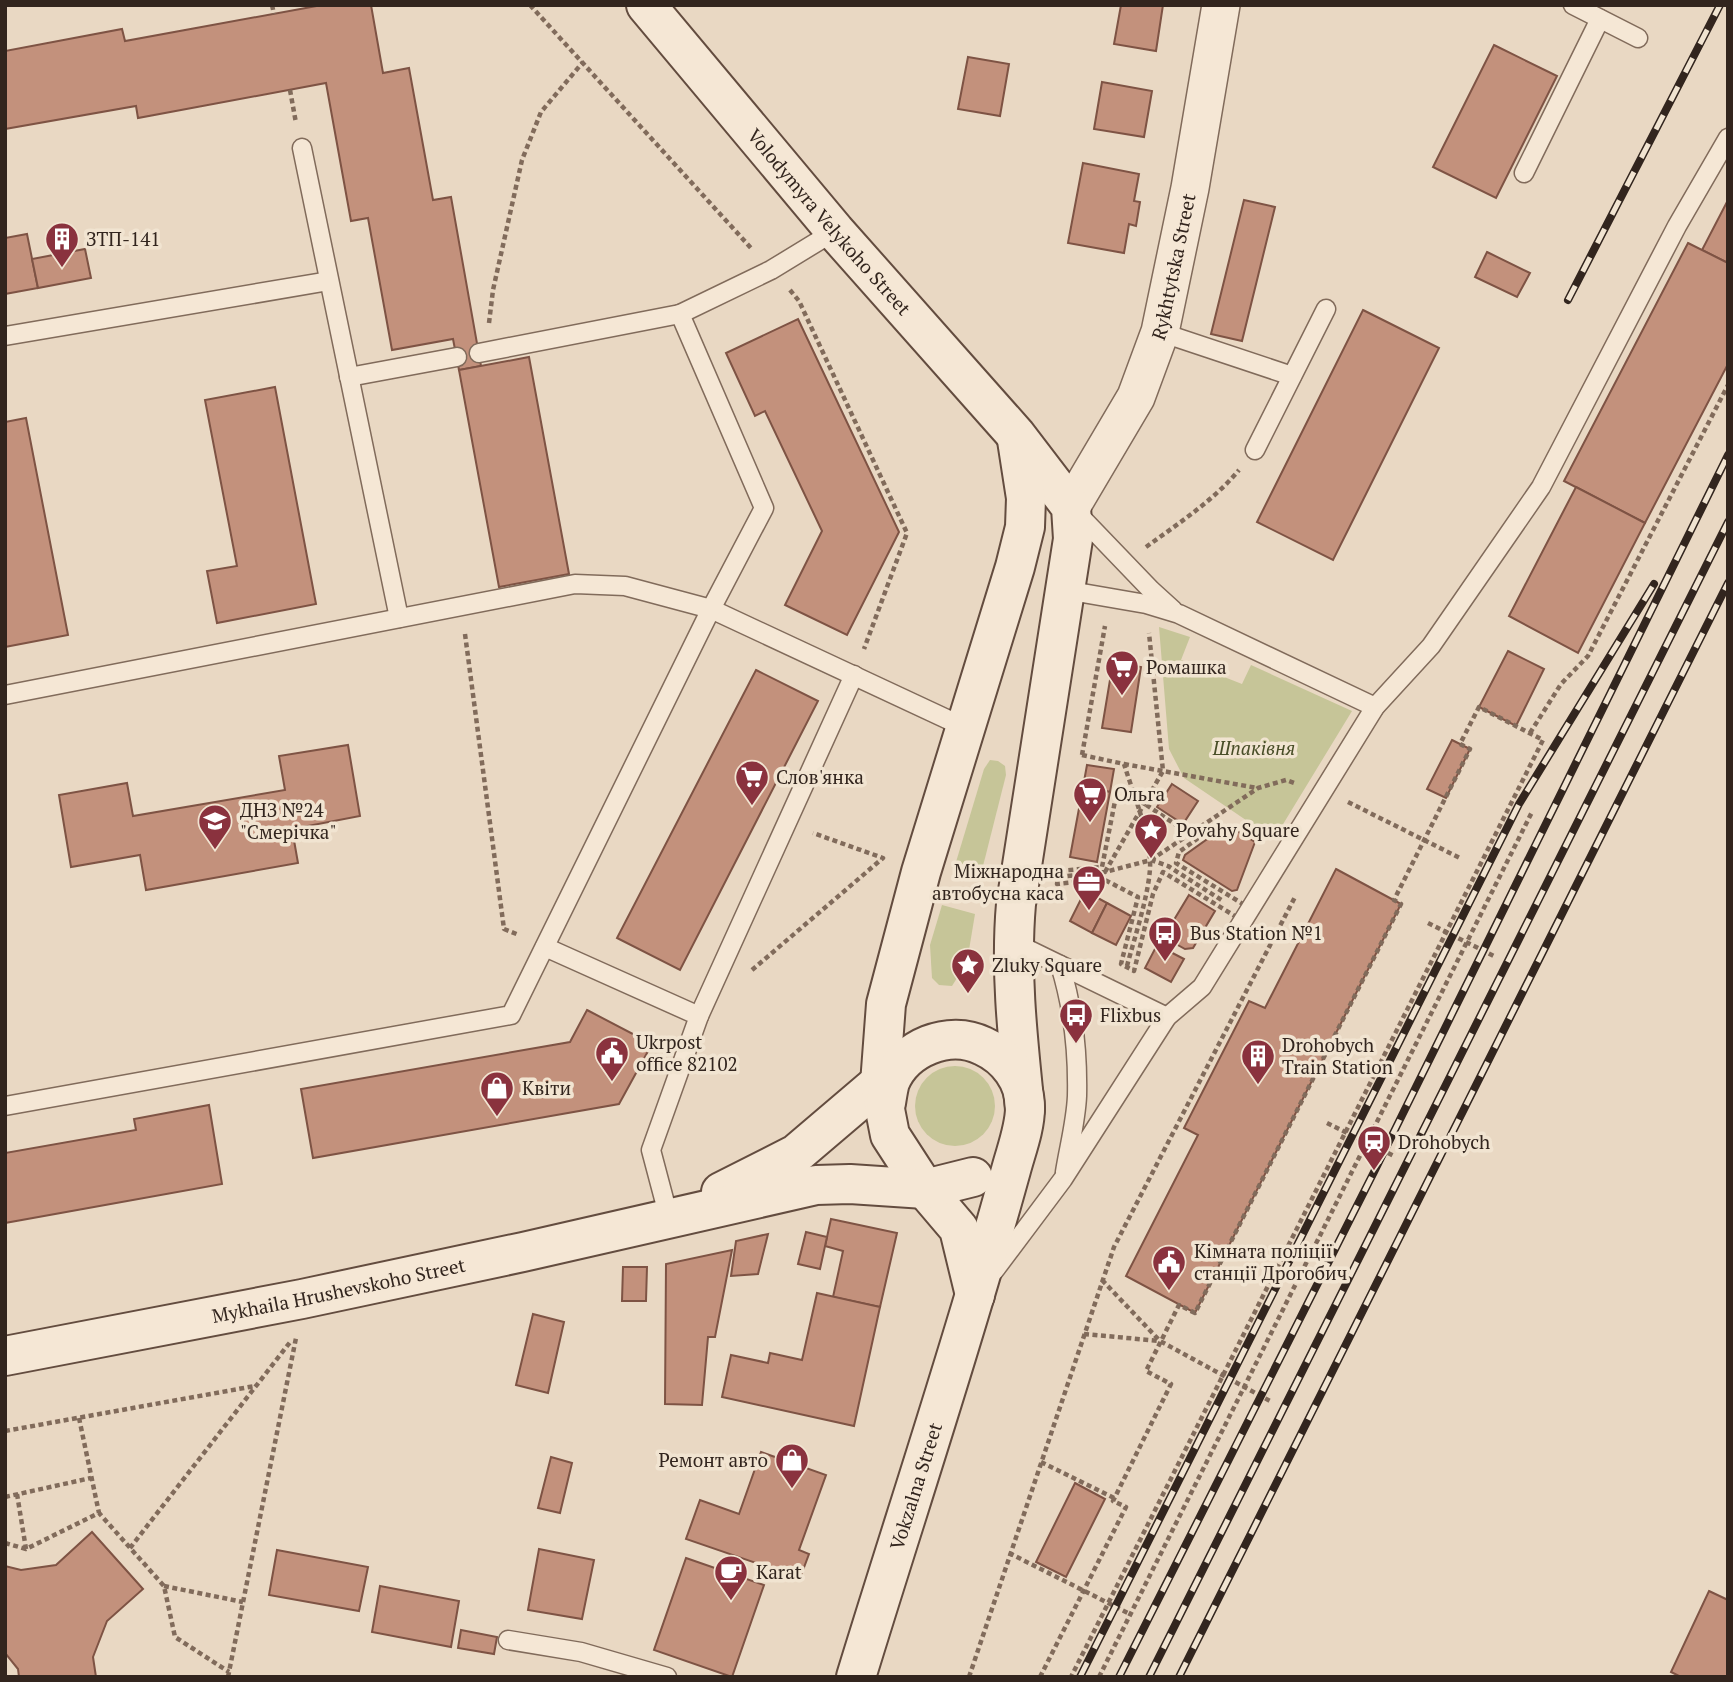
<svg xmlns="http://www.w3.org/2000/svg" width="1733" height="1682" viewBox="0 0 1733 1682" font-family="'PT Serif',serif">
	<rect width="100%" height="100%" fill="#e9d8c3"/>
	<g fill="#c6c598">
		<polygon points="1159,627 1190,637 1181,660 1242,684 1251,665 1352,711 1274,839 1184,778 1169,749"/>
		<polygon points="990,760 998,761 1005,766 1006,775 982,870 956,862 984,769"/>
		<polygon points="942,905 975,914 967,962 952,986 939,985 932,978 930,945"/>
		<circle cx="955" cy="1106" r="40"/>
	</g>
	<g fill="#c3917c" stroke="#7e5344" stroke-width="2">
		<polygon points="322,5 371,5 383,73 409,68 433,200 451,197 481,366 459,370 453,339 392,350 368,218 351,221 326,83 138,118 136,106 5,129 5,51 122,29 125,41"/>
		<polygon points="1121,5 1163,5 1156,51 1114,44"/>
		<polygon points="1494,45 1557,76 1496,198 1433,167"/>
		<polygon points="968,57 1009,64 1000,116 958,109"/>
		<polygon points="1102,82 1152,91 1144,137 1094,129"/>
		<polygon points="1083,163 1139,174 1134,201 1140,202 1136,226 1129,224 1124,253 1068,243"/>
		<polygon points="1244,200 1275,207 1242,341 1211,334"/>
		<polygon points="1728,200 1728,263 1702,250"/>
		<polygon points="27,234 38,288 5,294 5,238"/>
		<polygon points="1688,243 1728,263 1728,364 1645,523 1564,481"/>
		<polygon points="85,249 91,278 38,288 32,259"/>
		<polygon points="1487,252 1530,273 1517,297 1475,277"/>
		<polygon points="1363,310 1439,348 1333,560 1257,522"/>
		<polygon points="798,319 899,532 847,635 785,605 822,531 765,411 755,416 726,353"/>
		<polygon points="529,357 569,574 499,587 459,370"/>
		<polygon points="275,387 316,604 217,623 207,571 237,566 205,400"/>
		<polygon points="26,418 68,635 5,647 5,422"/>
		<polygon points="1576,487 1645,523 1578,653 1509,616"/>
		<polygon points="1508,651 1544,669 1516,726 1479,707"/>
		<polygon points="1113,662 1141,667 1131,732 1102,728"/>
		<polygon points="756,670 818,701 680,970 617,938"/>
		<polygon points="1452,740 1470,749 1446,798 1427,789"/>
		<polygon points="348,745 360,816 292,829 298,863 146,890 140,855 71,867 59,795 127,783 133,816 285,790 279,756"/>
		<polygon points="1087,765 1114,769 1110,792 1083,787"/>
		<polygon points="1172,784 1198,801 1183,824 1157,807"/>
		<polygon points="1083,787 1110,792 1097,862 1070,857"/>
		<polygon points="1227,825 1255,842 1237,890 1232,891 1183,860 1185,855"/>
		<polygon points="1336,869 1401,904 1195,1313 1126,1276 1198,1135 1184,1128 1249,1001 1265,1008"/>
		<polygon points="1085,891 1107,903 1092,933 1070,921"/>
		<polygon points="1189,895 1215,911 1193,948 1185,949 1169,940 1166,933"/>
		<polygon points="1107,903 1131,916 1116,945 1092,933"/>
		<polygon points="1157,945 1184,959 1171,982 1145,968"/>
		<polygon points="587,1010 652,1044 619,1104 313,1158 301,1089 570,1042"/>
		<polygon points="209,1105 222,1184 5,1223 5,1153 136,1130 134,1119"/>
		<polygon points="831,1219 897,1233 880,1307 833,1297 843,1251 825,1246"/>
		<polygon points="806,1232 827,1237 820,1269 798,1264"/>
		<polygon points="768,1234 758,1274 731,1276 736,1241"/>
		<polygon points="732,1250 715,1337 708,1337 702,1405 665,1404 666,1264"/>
		<polygon points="623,1267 647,1267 646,1301 622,1301"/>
		<polygon points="817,1293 880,1307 854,1426 722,1397 731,1355 768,1363 770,1353 802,1360"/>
		<polygon points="533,1314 564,1322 548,1393 516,1385"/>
		<polygon points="761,1452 826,1475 799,1550 809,1554 800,1578 686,1539 700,1500 739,1514"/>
		<polygon points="551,1457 572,1463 560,1513 538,1508"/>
		<polygon points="1075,1483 1105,1499 1066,1577 1036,1562"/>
		<polygon points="92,1532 143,1589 107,1621 93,1657 96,1677 19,1677 18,1669 5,1653 5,1566 21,1570 56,1565"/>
		<polygon points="539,1549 594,1560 582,1619 528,1610"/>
		<polygon points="277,1550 368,1567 359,1611 269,1595"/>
		<polygon points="686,1558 764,1585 732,1677 654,1650"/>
		<polygon points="380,1586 459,1601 451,1647 372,1632"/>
		<polygon points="1709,1591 1728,1600 1728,1677 1681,1677 1671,1672"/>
		<polygon points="461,1630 497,1637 494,1654 458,1648"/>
	</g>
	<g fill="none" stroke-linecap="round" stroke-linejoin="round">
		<g stroke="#816b5b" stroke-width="21">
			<g id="lane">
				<polyline points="1573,5 1638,38"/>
				<polyline points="302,148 399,618"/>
				<polyline points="1524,173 1600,19"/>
				<polyline points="1160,332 1292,376"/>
				<polyline points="5,336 329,281"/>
				<polyline points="479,353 680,314 771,270 835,231"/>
				<polyline points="349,377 457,357"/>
				<polyline points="1255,450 1326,309"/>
				<polyline points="1077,513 1151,590 1173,610"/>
				<polyline points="1065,590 1146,604 1179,614 1375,707"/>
				<polyline points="5,695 575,584 625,586 711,609 966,728"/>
				<polyline points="1013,942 1167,1017"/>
				<polyline points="545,947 699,1016 651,1150 669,1218"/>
				<path d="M1060 965C1073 1007 1078 1051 1077 1096 1076 1121 1069 1147 1065 1172"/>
				<polyline points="699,1016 854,675"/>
				<polyline points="5,1106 511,1015 711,609 764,508 680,314"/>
				<polyline points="994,1271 1063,1179 1167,1017 1202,987 1375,707 1431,646 1541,487 1677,226 1728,138"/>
				<polyline points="508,1640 581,1652 667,1677"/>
			</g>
		</g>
		<g stroke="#816b5b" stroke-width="40">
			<g id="street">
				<path id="s1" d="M1071 507 1136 397 1160 332 1190 188 1221 5"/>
			</g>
		</g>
		<g stroke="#634c3f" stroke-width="42">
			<g id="secondary">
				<path id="s2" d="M646 5 835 231 1016 435 1071 507 1073 539 1016 904C1010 972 1018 1041 1025 1109"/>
				<polyline points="721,1192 796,1154 897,1068"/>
				<polyline points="975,1295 959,1229 925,1189 890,1135 880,1084 886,1004 921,872 1015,567 1025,527 1026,498 1017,440"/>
				<path id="s3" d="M5 1356 302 1299 523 1252 816 1185 850 1184 925 1189 973 1177"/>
				<path id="s4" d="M856 1677C898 1540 943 1404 983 1267 993 1235 1002 1202 1011 1170 1016 1151 1025 1128 1025 1108 1025 1080 1007 1057 983 1046 949 1029 904 1048 890 1082 888 1089 887 1097 886 1103"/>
			</g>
		</g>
		<g stroke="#816b5b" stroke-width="4.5" stroke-dasharray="5 3.5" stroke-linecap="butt">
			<polyline points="272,5 274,14"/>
			<polyline points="530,5 751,248"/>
			<polyline points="290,90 296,123"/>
			<polyline points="790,290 799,301 907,533 864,649"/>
			<polyline points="489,323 493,290 522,160 541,112 583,62"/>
			<path d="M1146 547C1179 523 1213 501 1239 470"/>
			<polyline points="465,634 504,929 519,935"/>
			<polyline points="1530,733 1561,684 1588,656 1728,385"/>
			<polyline points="1082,755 1105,626"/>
			<path d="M1082 755 1124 764C1133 793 1148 829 1150 859 1152 886 1134 939 1127 966"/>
			<polyline points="1124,764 1257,788"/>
			<polygon points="1118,786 1197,839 1179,852 1176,863 1251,909 1243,921 1163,872 1153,894 1134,971 1121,964 1138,897 1103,879 1057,884 1059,871 1102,867"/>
			<polyline points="1348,802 1460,858"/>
			<polyline points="1151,860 1258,788 1286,780 1297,784"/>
			<polyline points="1105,872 1163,771 1149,633"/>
			<polyline points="1059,877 1105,872 1151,860 1168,866 1223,901"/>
			<polyline points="1428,923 1494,956"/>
			<polyline points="752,970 883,858 813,833"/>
			<polyline points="1327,1123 1394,1156"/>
			<polyline points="1102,1280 1160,1341 1270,1401"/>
			<polyline points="1084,1334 1160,1341"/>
			<polyline points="79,1418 99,1513"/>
			<polyline points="5,1431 255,1386"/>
			<polyline points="1041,1462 1114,1498"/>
			<polyline points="17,1494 26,1549"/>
			<polyline points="5,1497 91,1478"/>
			<polyline points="5,1543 26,1549 99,1513 164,1586 175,1637 229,1672"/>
			<polyline points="130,1548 291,1341"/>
			<polyline points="1009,1553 1130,1614"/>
			<polyline points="164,1586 243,1602"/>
			<polyline points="228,1677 296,1338"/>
			<polyline points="969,1677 1114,1247 1296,895"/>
			<polyline points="1040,1677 1126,1507 1113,1501 1171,1384 1146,1371 1179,1305 1195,1313 1401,904 1394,900 1470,749 1460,744 1479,707 1543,740 1071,1677"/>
			<polyline points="1099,1677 1532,812"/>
		</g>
		<use href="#lane" stroke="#f5e7d5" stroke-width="18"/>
		<use href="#street" stroke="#f5e7d5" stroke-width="37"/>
		<use href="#secondary" stroke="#f5e7d5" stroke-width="38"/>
		<g stroke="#32251e" stroke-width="8">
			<g id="rail">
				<polyline points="1568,300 1720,5"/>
				<polyline points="1080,1677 1519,804 1654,584"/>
				<polyline points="1119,1677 1374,1172 1728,455"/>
				<polyline points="1149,1677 1728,522"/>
				<polyline points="1179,1677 1728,583"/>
			</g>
		</g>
		<use href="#rail" stroke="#f1e4d1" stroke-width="5" stroke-dasharray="16" stroke-linecap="butt"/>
	</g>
	<defs>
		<g id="building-pin" transform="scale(1.75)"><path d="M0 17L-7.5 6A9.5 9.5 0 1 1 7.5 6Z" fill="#8a323e" stroke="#f1e4d1"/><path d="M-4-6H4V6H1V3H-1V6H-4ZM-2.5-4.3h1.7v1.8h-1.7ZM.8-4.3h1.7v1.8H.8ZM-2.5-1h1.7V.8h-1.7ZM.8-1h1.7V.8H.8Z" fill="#fff"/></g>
		<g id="supermarket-pin" transform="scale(1.75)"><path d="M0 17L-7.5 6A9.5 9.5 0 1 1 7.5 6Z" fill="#8a323e" stroke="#f1e4d1"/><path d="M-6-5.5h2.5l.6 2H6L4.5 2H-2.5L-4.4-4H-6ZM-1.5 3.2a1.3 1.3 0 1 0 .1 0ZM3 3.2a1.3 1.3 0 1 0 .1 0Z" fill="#fff"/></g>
		<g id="school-pin" transform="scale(1.75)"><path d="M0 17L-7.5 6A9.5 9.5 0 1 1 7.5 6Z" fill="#8a323e" stroke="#f1e4d1"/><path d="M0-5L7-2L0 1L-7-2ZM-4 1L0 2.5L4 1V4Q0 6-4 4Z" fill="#fff"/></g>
		<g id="sight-pin" transform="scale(1.75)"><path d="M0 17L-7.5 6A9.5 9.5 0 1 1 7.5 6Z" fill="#8a323e" stroke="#f1e4d1"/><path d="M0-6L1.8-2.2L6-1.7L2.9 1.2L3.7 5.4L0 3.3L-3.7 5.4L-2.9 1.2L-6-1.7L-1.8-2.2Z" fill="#fff"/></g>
		<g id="office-pin" transform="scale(1.75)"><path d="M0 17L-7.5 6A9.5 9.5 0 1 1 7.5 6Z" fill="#8a323e" stroke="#f1e4d1"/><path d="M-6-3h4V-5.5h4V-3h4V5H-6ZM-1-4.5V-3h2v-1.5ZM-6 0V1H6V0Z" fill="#fff"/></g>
		<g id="bus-pin" transform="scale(1.75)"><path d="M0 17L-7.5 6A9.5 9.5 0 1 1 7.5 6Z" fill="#8a323e" stroke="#f1e4d1"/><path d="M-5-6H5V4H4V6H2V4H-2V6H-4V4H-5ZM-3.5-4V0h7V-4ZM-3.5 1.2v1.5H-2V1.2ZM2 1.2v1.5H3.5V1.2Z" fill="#fff"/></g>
		<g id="civic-pin" transform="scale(1.75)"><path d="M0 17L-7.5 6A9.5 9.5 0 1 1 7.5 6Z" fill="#8a323e" stroke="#f1e4d1"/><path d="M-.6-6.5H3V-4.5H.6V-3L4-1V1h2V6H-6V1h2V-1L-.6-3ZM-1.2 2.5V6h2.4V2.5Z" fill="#fff"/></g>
		<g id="shop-pin" transform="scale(1.75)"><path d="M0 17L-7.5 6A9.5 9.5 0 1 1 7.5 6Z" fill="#8a323e" stroke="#f1e4d1"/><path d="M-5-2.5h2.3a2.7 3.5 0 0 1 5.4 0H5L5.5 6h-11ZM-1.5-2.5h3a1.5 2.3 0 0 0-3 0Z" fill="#fff"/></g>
		<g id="station-pin" transform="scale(1.75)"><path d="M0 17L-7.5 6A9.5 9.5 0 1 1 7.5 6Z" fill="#8a323e" stroke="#f1e4d1"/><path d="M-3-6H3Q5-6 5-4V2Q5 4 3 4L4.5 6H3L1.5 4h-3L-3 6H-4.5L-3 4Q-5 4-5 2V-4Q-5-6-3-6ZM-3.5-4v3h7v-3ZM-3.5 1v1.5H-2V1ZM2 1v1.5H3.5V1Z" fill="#fff"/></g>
		<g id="cafe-pin" transform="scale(1.75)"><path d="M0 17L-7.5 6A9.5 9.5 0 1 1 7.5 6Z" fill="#8a323e" stroke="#f1e4d1"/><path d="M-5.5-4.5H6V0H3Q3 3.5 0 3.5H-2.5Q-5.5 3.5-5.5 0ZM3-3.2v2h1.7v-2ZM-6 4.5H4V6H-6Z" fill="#fff"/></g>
	</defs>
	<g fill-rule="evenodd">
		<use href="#building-pin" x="62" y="239"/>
		<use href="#supermarket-pin" x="1122" y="667"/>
		<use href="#supermarket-pin" x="752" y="777"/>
		<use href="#supermarket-pin" x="1090" y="794"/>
		<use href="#school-pin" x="215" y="821"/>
		<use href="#sight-pin" x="1151" y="830"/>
		<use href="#office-pin" x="1089" y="882"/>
		<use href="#bus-pin" x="1165" y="933"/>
		<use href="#sight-pin" x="968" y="965"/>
		<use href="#bus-pin" x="1076" y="1015"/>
		<use href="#civic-pin" x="612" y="1053"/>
		<use href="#building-pin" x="1258" y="1056"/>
		<use href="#shop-pin" x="497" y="1088"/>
		<use href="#station-pin" x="1374" y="1142"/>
		<use href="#civic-pin" x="1169" y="1262"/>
		<use href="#shop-pin" x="792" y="1460"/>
		<use href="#cafe-pin" x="731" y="1572"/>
	</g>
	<g text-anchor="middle" stroke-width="7" stroke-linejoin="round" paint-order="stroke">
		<g font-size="19" fill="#32251e" stroke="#f1e4d1">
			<text dy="7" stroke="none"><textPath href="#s2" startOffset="284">Volodymyra Velykoho Street</textPath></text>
			<text dy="7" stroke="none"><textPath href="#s1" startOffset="264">Rykhtytska Street</textPath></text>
			<text dy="7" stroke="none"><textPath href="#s3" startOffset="340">Mykhaila Hrushevskoho Street</textPath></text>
			<text dy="7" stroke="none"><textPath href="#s4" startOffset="200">Vokzalna Street</textPath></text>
		</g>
		<g font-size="19" fill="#32251e" stroke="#f1e4d1" text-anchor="start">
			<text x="86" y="246">ЗТП-141</text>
			<text x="1146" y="674">Ромашка</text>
			<text x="776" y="784">Слов'янка</text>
			<text x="1114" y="801">Ольга</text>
			<text x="240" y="817">ДНЗ №24<tspan x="240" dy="22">"Смерічка"</tspan></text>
			<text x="1176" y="837">Povahy Square</text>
			<text x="1064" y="878" text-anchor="end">Міжнародна<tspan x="1064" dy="22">автобусна каса</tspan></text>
			<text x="1190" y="940">Bus Station №1</text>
			<text x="992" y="972">Zluky Square</text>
			<text x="1100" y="1022">Flixbus</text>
			<text x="636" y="1049">Ukrpost<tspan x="636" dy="22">office 82102</tspan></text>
			<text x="1282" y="1052">Drohobych<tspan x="1282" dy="22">Train Station</tspan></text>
			<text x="522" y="1095">Квіти</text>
			<text x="1398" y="1149">Drohobych</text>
			<text x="1194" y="1258">Кімната поліції<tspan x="1194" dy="22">станції Дрогобич</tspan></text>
			<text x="768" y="1467" text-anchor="end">Ремонт авто</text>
			<text x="756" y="1579">Karat</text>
		</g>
		<g font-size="19" font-style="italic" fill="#484d27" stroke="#f1e4d1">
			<text x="1254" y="755">Шпаківня</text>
		</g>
	</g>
	<rect width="1733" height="1682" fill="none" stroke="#32251e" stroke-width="14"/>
</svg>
